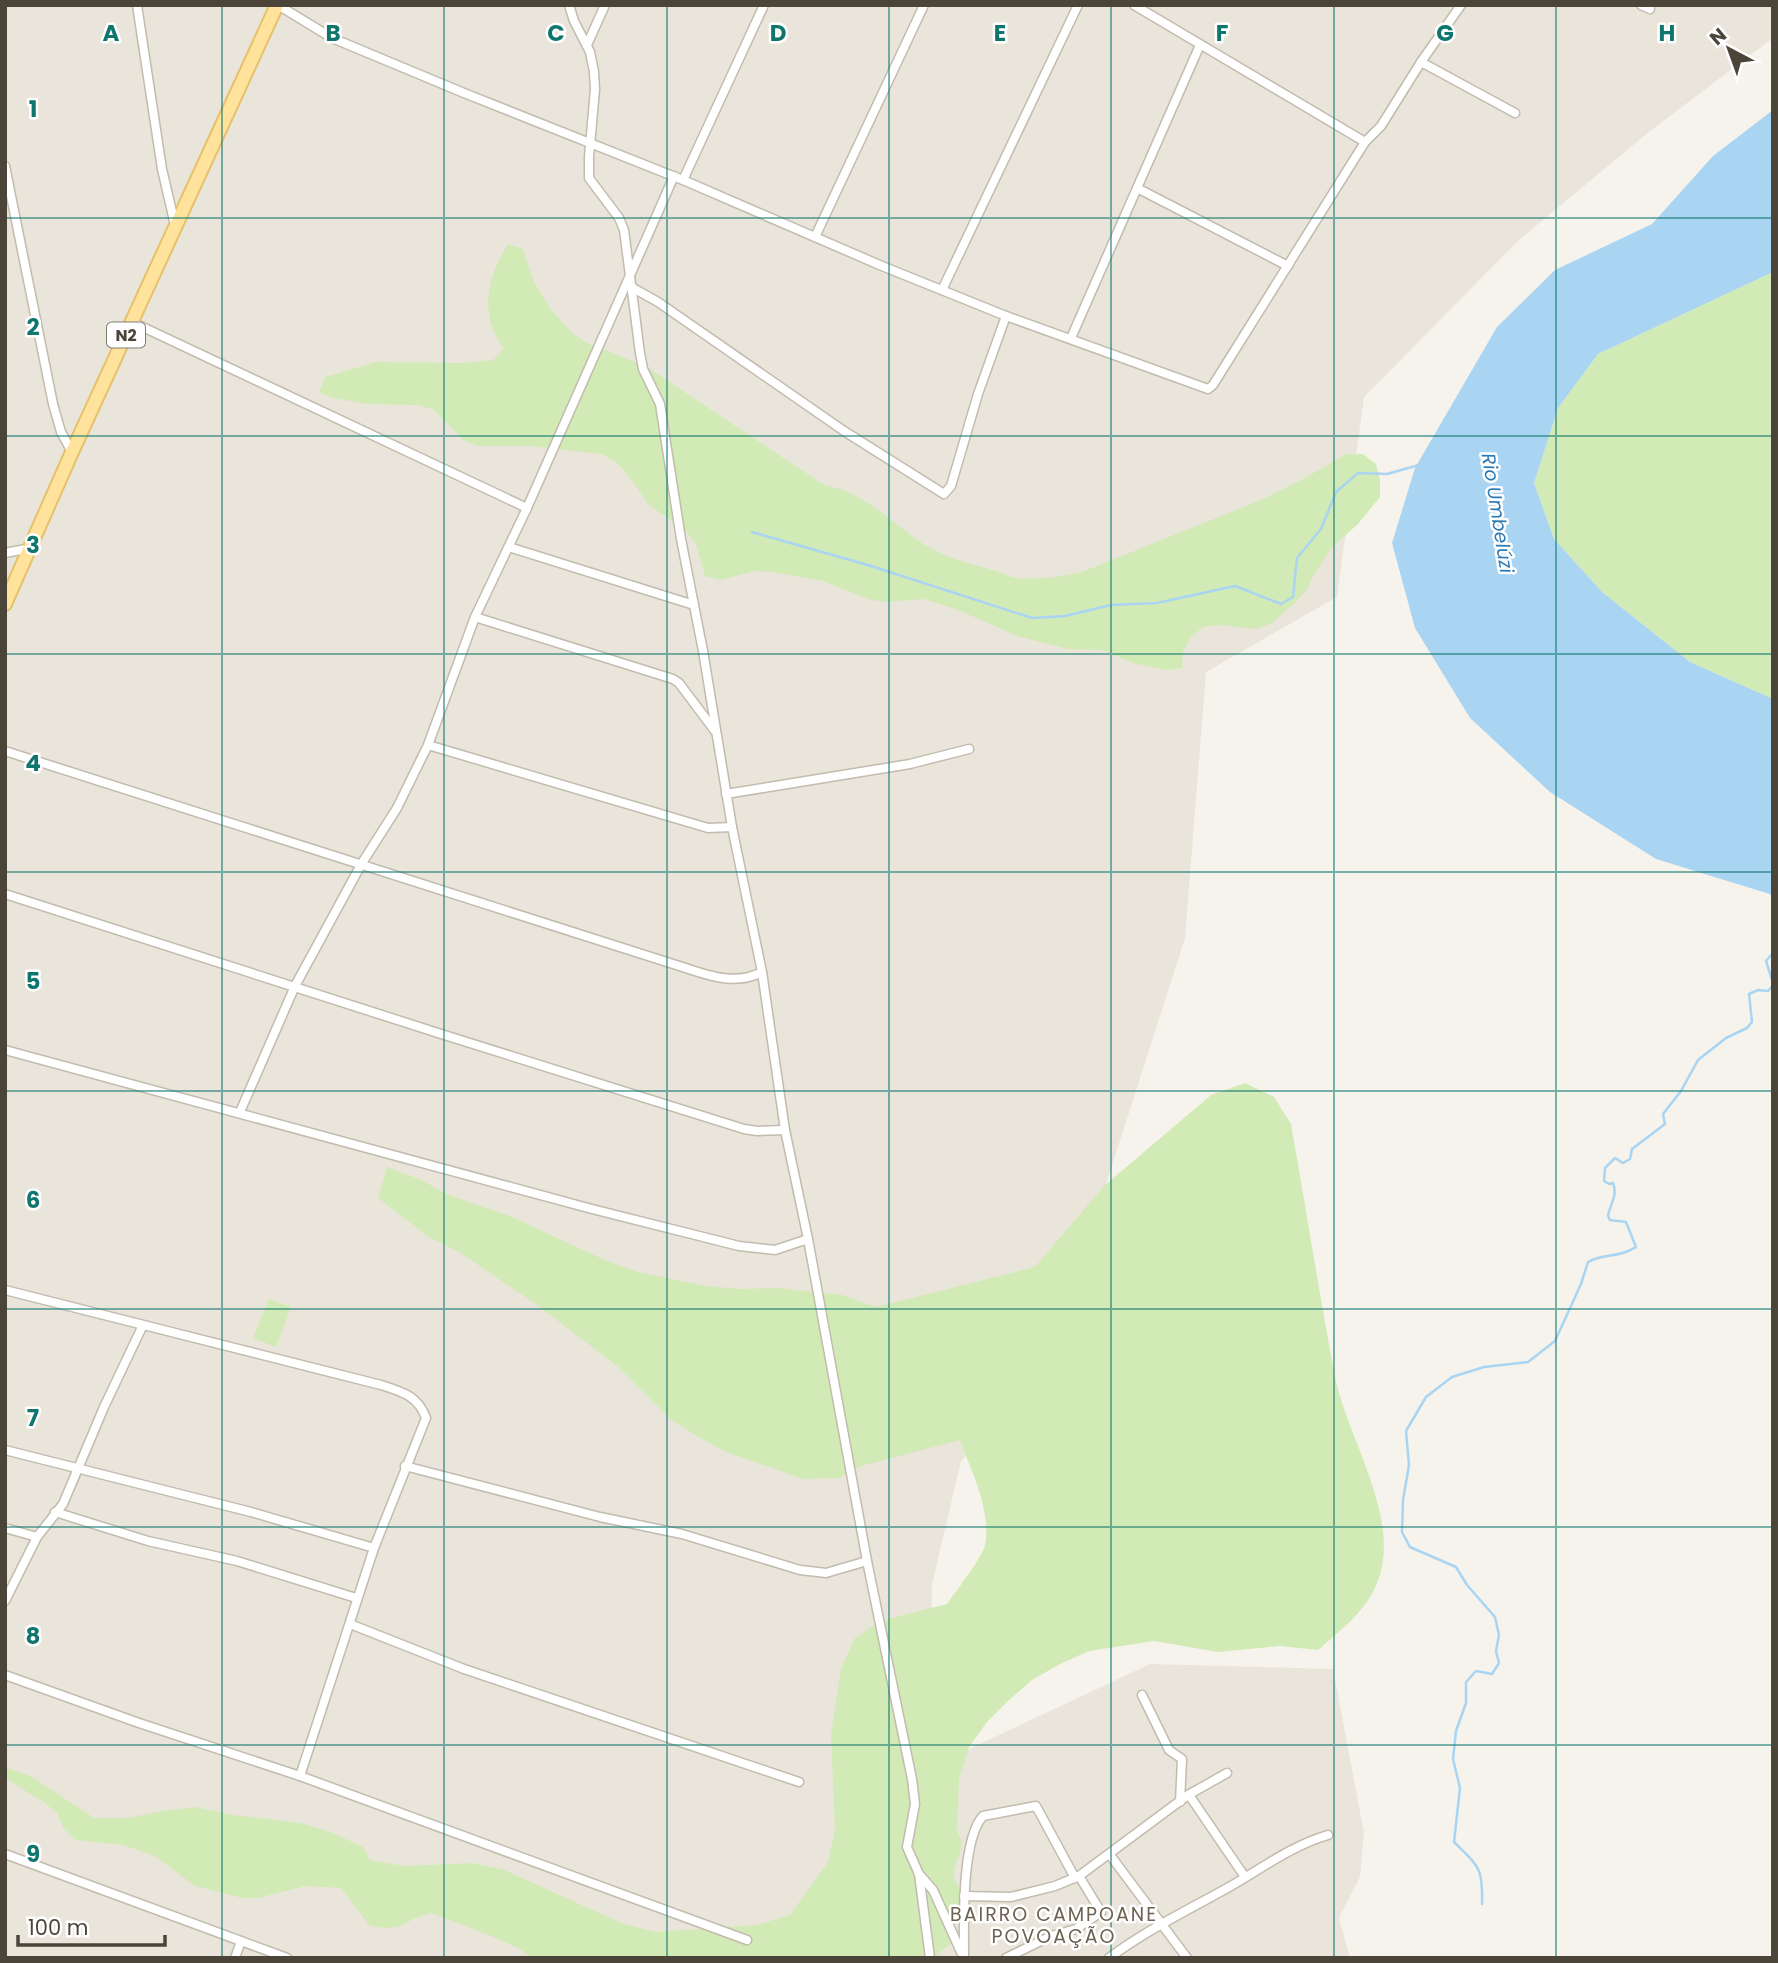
<svg xmlns="http://www.w3.org/2000/svg" width="1778" height="1963" viewBox="0 0 1778 1963" font-family="Poppins,sans-serif">
	<rect width="100%" height="100%" fill="#f6f3ec"/>
	<polygon fill="#eae5da" points="5,5 1773,5 1773,38 1650,131 1520,239 1364,397 1337,597 1206,672 1185,938 1083,1256 1031,1382 961,1461 932,1584 929,1768 1150,1664 1333,1669 1364,1833 1360,1877 1339,1918 1350,1958 5,1958"/>
	<g fill="#d2eab5">
		<path d="M508 244 523 249 533 280 549 307 571 332 585 342 647 367 824 485C859 491 884 515 912 536 941 558 962 561 996 571 1001 573 1006 575 1012 577 1033 581 1061 577 1082 572L1261 500 1305 478 1347 454H1363L1376 464 1380 480V497L1358 524 1332 547 1314 574 1307 589 1296 602 1272 623 1256 629 1221 625 1203 627 1190 638 1183 652 1182 668 1166 670 1133 663 1102 650 1067 649 1017 636 956 609 923 599 887 602 871 600 823 581 772 572 754 571 721 580 705 576 696 544 687 532 648 504 628 475 616 462 601 454 530 446H478L463 440 434 410 418 405 367 404 333 398 319 392 325 377 376 362 460 363 493 360 504 349C479 314 486 279 508 244Z"/>
		<polygon points="1773,272 1773,699 1690,662 1602,592 1554,539 1534,483 1558,408 1598,354"/>
		<path d="M1245 1083 1274 1097 1291 1124C1306 1208 1319 1293 1335 1377 1347 1437 1400 1515 1379 1578 1368 1610 1343 1628 1318 1650L1280 1646 1218 1652 1154 1641 1089 1651 1060 1664 1032 1680 1008 1701 987 1722 969 1747 959 1779 957 1831 962 1842C959 1870 944 1867 964 1896L954 1919 957 1939 941 1951 937 1958H531L520 1949 491 1936 431 1913 415 1918 401 1926 386 1928 370 1926 341 1888 305 1886 258 1898H242L195 1886 155 1856 123 1845 75 1840 64 1829 57 1813 45 1803 5 1778V1767L32 1777 94 1818H127L163 1811 195 1807 232 1815 301 1823 333 1833 363 1847 370 1860 404 1866 472 1863 504 1870 624 1924 656 1932 757 1925 790 1915 828 1862 835 1829 831 1734 841 1669 854 1639 880 1621 947 1604C956 1591 982 1558 985 1545 992 1511 971 1471 960 1440L861 1466 838 1478 803 1479 726 1452 700 1438 669 1418 618 1367 540 1307 459 1252 430 1238 378 1198 387 1167 419 1179 449 1195 512 1217 607 1261 638 1272 706 1286 741 1289 776 1288 842 1295 876 1307 1035 1267 1104 1186 1211 1095Z"/>
		<polygon points="269,1299 291,1307 276,1347 253,1338"/>
	</g>
	<polygon fill="#a9d4f2" points="1773,110 1773,272 1598,354 1558,408 1534,483 1554,539 1602,592 1690,662 1773,699 1773,895 1656,859 1550,792 1470,718 1415,628 1392,543 1415,468 1497,327 1555,270 1652,224 1713,156"/>
	<g fill="none" stroke-linecap="round" stroke-linejoin="round">
		<g stroke="#a9d4f2" stroke-width="2.5">
			<polyline points="752,532 871,566 1032,618 1065,616 1111,605 1157,603 1235,586 1281,604 1293,597 1297,558 1321,529 1336,492 1358,473 1387,474 1419,465"/>
			<polyline points="1773,953 1766,961 1773,983"/>
			<path d="M1482 1904C1483 1867 1479 1867 1454 1842L1460 1788 1453 1759 1456 1731 1466 1703V1682L1476 1671 1492 1674 1499 1663 1496 1651 1499 1635 1495 1617 1467 1585 1456 1567 1410 1547 1402 1532 1403 1500 1409 1465 1406 1431 1426 1397 1452 1377 1484 1367 1528 1362 1555 1341 1581 1284 1588 1262C1604 1253 1619 1258 1636 1247L1626 1222 1610 1220 1608 1216C1610 1204 1618 1196 1613 1183L1609 1184 1604 1181 1605 1168 1615 1158 1623 1163 1630 1159 1632 1149 1665 1124 1663 1114 1681 1091 1698 1060 1726 1038 1747 1028 1752 1022 1749 994 1758 990 1768 991 1773 985"/>
		</g>
		<g stroke="#c2bbae" stroke-width="11">
			<g id="minor">
				<polyline points="137,5 162,169 175,225"/>
				<polyline points="278,5 332,38 464,93 683,180 882,266 1006,316 1208,389 1213,385 1365,142 1381,126 1421,62 1461,5"/>
				<polyline points="569,5 574,21 590,52 594,72 595,89 589,157 589,178 619,218 624,230 640,353 643,369 660,404 681,539 703,651 732,827 762,972 785,1130 808,1239 867,1561 912,1779 915,1804 907,1847 919,1874 930,1958"/>
				<polyline points="1134,5 1365,142"/>
				<polyline points="1641,5 1650,9"/>
				<polyline points="587,45 605,5"/>
				<polyline points="1421,62 1515,113"/>
				<polyline points="5,166 53,404 61,432 72,452"/>
				<polyline points="683,180 764,5"/>
				<polyline points="1137,188 1288,266"/>
				<polyline points="815,237 924,5"/>
				<polyline points="633,288 658,302 844,431 944,494 951,486 978,394 1006,316"/>
				<polyline points="942,290 1078,5"/>
				<polyline points="132,322 527,508"/>
				<polyline points="1071,338 1200,45"/>
				<polyline points="509,547 694,605"/>
				<polyline points="5,553 31,548"/>
				<polyline points="475,617 673,679 679,683 715,731"/>
				<polyline points="428,745 708,828 732,827"/>
				<path d="M5 751 670 963C701 972 731 988 762 972"/>
				<polyline points="726,794 910,764 969,749"/>
				<polyline points="5,894 438,1033 744,1129 757,1131 785,1130"/>
				<polyline points="5,1050 592,1209 739,1246 775,1250 808,1239"/>
				<polyline points="240,1112 295,986 362,863 397,808 428,745 475,617 527,508 674,176"/>
				<path d="M5 1290 381 1385C403 1392 418 1396 426 1418L374 1548 251 1512 5 1450"/>
				<polyline points="405,1466 600,1517 682,1534 800,1570 826,1573 867,1561"/>
				<polyline points="55,1512 148,1541 237,1561 356,1598"/>
				<polyline points="5,1528 37,1537"/>
				<polyline points="5,1601 37,1537 63,1504 104,1407 143,1325"/>
				<polyline points="350,1624 464,1669 799,1782"/>
				<polyline points="5,1675 139,1723 300,1776 747,1940"/>
				<polyline points="1142,1695 1169,1750 1182,1759 1180,1802"/>
				<polyline points="300,1776 374,1548"/>
				<polyline points="1189,1795 1245,1877"/>
				<polyline points="5,1854 287,1958"/>
				<polyline points="1110,1855 1187,1958"/>
				<polyline points="919,1874 933,1890 961,1952"/>
				<polyline points="964,1896 1011,1897 1055,1886 1079,1876 1188,1795 1227,1773"/>
				<polyline points="235,1958 241,1941"/>
				<path d="M964 1958C964 1925 961 1840 983 1816L1036 1806 1075 1878"/>
				<polyline points="1006,1958 1051,1936 1076,1929 1101,1912 1079,1876"/>
				<path d="M1109 1958C1148 1929 1190 1909 1231 1886 1264 1867 1291 1846 1328 1835"/>
			</g>
		</g>
		<g stroke="#e6c16a" stroke-width="16">
			<polyline id="primary" points="5,604 72,452 277,5"/>
		</g>
		<use href="#minor" stroke="#fff" stroke-width="8"/>
		<use href="#primary" stroke="#ffe39c" stroke-width="12"/>
	</g>
	<path fill="none" stroke="#0f766e" stroke-width="2" stroke-opacity="0.55" d="M222 5V1958M444 5V1958M667 5V1958M889 5V1958M1111 5V1958M1334 5V1958M1556 5V1958M5 218H1773M5 436H1773M5 654H1773M5 872H1773M5 1091H1773M5 1309H1773M5 1527H1773M5 1745H1773"/>
	<g text-anchor="middle" stroke-width="5" stroke-linejoin="round" paint-order="stroke">
		<rect fill="#fff" stroke="#817c74" stroke-width="2" x="107" y="322.5" width="38" height="25" rx="5"/>
		<g font-size="16" font-weight="bold" fill="#4b4439">
			<text x="126" y="341">N2</text>
		</g>
		<g font-size="19" font-style="italic" fill="#2e7ab2" stroke="#fff">
			<text transform="translate(1498 513) rotate(81)" y="7">Rio Umbelúzi</text>
		</g>
		<g font-size="19" letter-spacing="2" fill="#6e6250" stroke="#fff">
			<text x="1054" y="1921">BAIRRO CAMPOANE<tspan x="1054" dy="22">POVOAÇÃO</tspan></text>
		</g>
	</g>
	<g font-size="23" text-anchor="middle" font-weight="bold" fill="#0f766e" stroke="#fff" stroke-width="5" stroke-linejoin="round" paint-order="stroke">
		<text x="111" y="41">A</text>
		<text x="333" y="41">B</text>
		<text x="556" y="41">C</text>
		<text x="778" y="41">D</text>
		<text x="1000" y="41">E</text>
		<text x="1222" y="41">F</text>
		<text x="1445" y="41">G</text>
		<text x="1667" y="41">H</text>
		<text x="33" y="117">1</text>
		<text x="33" y="335">2</text>
		<text x="33" y="553">3</text>
		<text x="33" y="771">4</text>
		<text x="33" y="989">5</text>
		<text x="33" y="1208">6</text>
		<text x="33" y="1426">7</text>
		<text x="33" y="1644">8</text>
		<text x="33" y="1862">9</text>
	</g>
	<rect width="1778" height="1963" fill="none" stroke="#4b4439" stroke-width="14"/>
	<g transform="translate(1729 49) rotate(319)" stroke="#ffffff" stroke-width="5" paint-order="stroke">
	<path d="M0-5L12 26L0 18L-12 26Z" fill="#4b4439"/>
	<text y="-10" font-size="19" font-weight="bold" text-anchor="middle" fill="#4b4439">N</text>
	</g>
	<path d="M18 1935v10h147v-10" fill="none" stroke="#4b4439" stroke-width="3.5"/>
	<text x="28" y="1935" font-size="21" fill="#4b4439" stroke="#ffffff" stroke-width="5" paint-order="stroke">100 m</text>
</svg>
